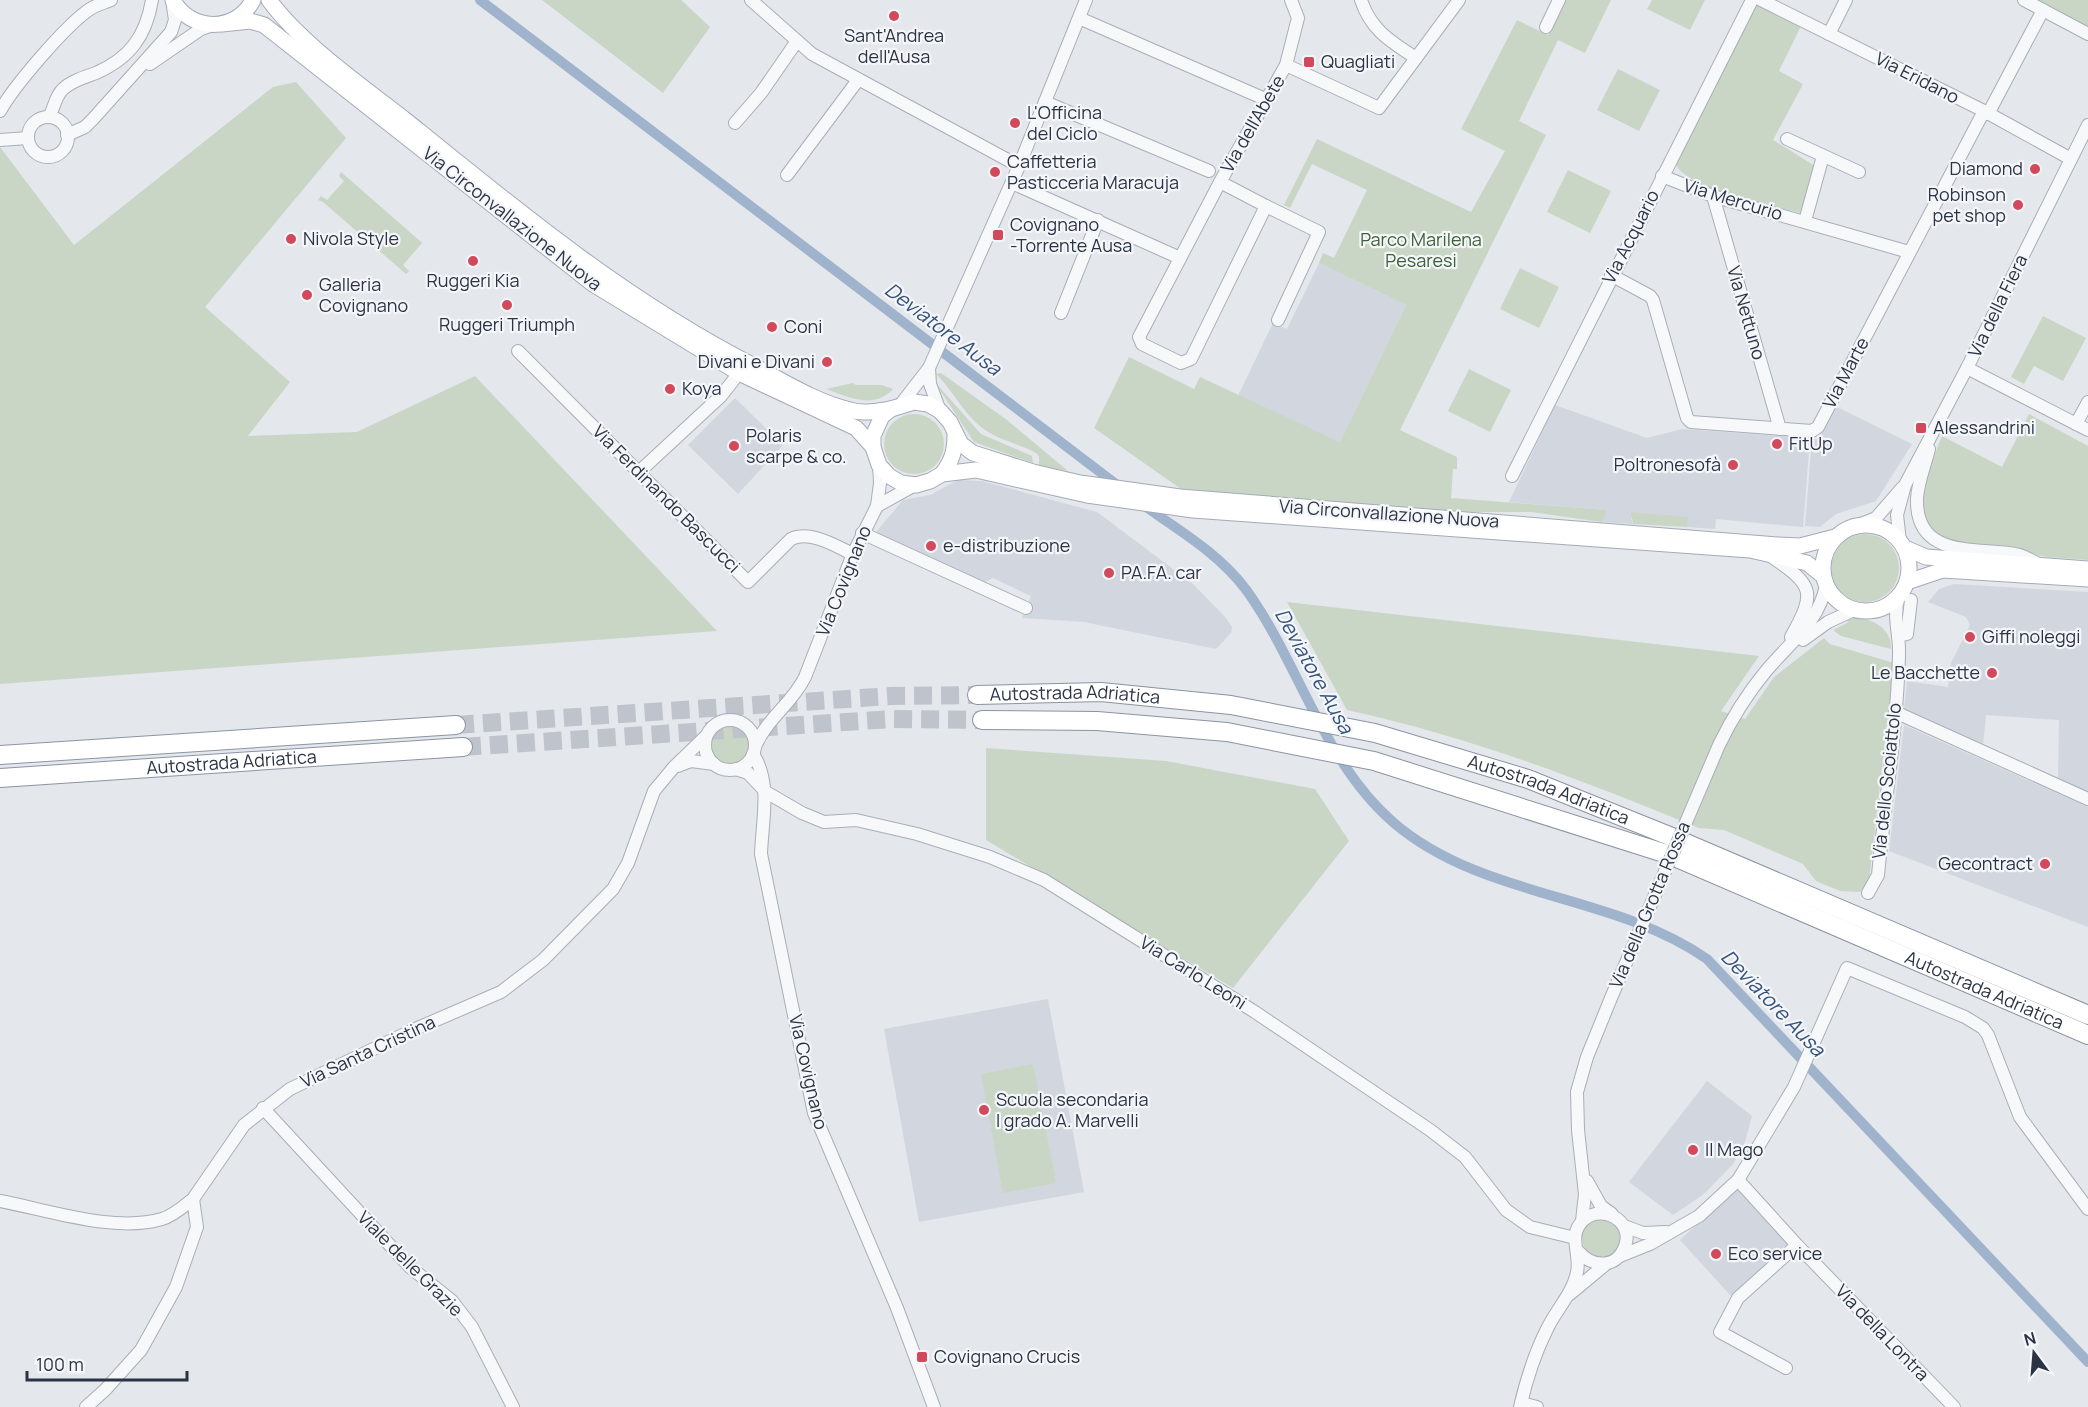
<svg xmlns="http://www.w3.org/2000/svg" width="2088" height="1407" viewBox="0 0 2088 1407" font-family="Manrope,sans-serif">
	<rect width="100%" height="100%" fill="#e4e7ec"/>
	<g fill="#d2d6de">
		<polygon points="1319,263 1406,305 1340,442 1238,396 1273,323 1287,329"/>
		<polygon points="735,398 783,445 738,494 688,445"/>
		<polygon points="1555,405 1647,438 1682,429 1810,438 1803,527 1716,519 1715,529 1687,527 1687,517 1631,518 1633,524 1602,522 1606,510 1509,502"/>
		<polygon points="1835,406 1912,444 1876,501 1836,514 1820,527 1805,526 1812,439 1819,439"/>
		<polygon points="958,480 982,481 1097,512 1193,584 1226,618 1232,627 1231,633 1216,649 1084,622 1022,618 1031,596 993,578 983,583 876,532 903,500 930,495"/>
		<polygon points="1954,584 2088,592 2088,792 2058,779 2059,720 1986,715 1983,746 1904,710 1907,681 1948,687 1951,663 1970,625 1966,617 1928,602 1939,589"/>
		<polygon points="1904,725 2088,807 2088,927 1889,851"/>
		<polygon points="1048,999 1084,1192 919,1222 884,1029"/>
		<polygon points="1707,1081 1752,1116 1745,1142 1733,1164 1704,1194 1673,1215 1629,1182"/>
		<polygon points="1736,1188 1787,1244 1731,1296 1680,1240"/>
	</g>
	<g fill="#c9d6c5">
		<polygon points="542,0 681,0 710,27 663,93"/>
		<polygon points="1566,0 1611,0 1585,53 1558,40 1519,121 1546,135 1400,430 1457,457 1457,469 1453,469 1451,498 1607,510 1602,522 1531,512 1449,512 1181,489 1094,428 1129,357 1194,389 1200,377 1340,442 1406,305 1319,263 1323,253 1334,258 1367,190 1312,164 1290,208 1284,205 1317,139 1471,212 1505,151 1461,129 1517,20 1548,35"/>
		<polygon points="1652,0 1705,0 1690,30 1647,9"/>
		<polygon points="2035,0 2088,0 2088,28"/>
		<path d="M1756 3 1801 26 1779 71 1803 84 1773 140 1815 166 1801 213C1773 206 1689 190 1676 165Z"/>
		<polygon points="1618,69 1660,90 1639,131 1597,110"/>
		<polygon points="296,82 346,138 205,307 290,382 248,436 357,432 475,376 717,631 0,684 0,147 74,245 273,87"/>
		<polygon points="1568,170 1611,191 1590,233 1547,212"/>
		<polygon points="341,172 428,248 422,243 403,265 409,271 406,274 323,202 318,200 321,196 327,200 344,181 339,176"/>
		<polygon points="1520,268 1559,287 1539,328 1500,309"/>
		<polygon points="2043,316 2086,338 2063,381 2034,366 2024,384 2011,377"/>
		<polygon points="1469,369 1511,390 1490,432 1448,411"/>
		<path d="M941 373 1007 420 1068 471 1039 466V456L1036 453C1018 443 997 440 981 427 963 413 952 389 936 374Z"/>
		<polygon points="934,381 981,434 1032,456 1033,463 974,442"/>
		<path d="M853 383 856 385H882L893 389C874 410 848 397 826 389Z"/>
		<circle cx="914" cy="444" r="30"/>
		<path d="M2029 414 2088 446V560C2072 558 2053 559 2037 555 2028 553 2020 547 2011 546 1993 544 1973 546 1955 542 1902 530 1929 468 1942 436L2002 467Z"/>
		<polygon points="1631,512 1688,517 1687,527 1633,524"/>
		<circle cx="1865" cy="568" r="34"/>
		<path d="M1287 602 1759 656 1721 711 1745 719 1774 677 1824 638 1830 644 1894 663 1869 881 1860 892 1840 891 1816 881 1803 864 1724 830 1699 828C1582 780 1471 737 1347 710Z"/>
		<path d="M1855 618C1873 618 1892 629 1891 649L1841 636 1833 630 1847 623 1849 619Z"/>
		<circle cx="730" cy="745" r="19"/>
		<polygon points="986,748 1166,761 1315,789 1349,841 1233,988 986,840"/>
		<polygon points="1033,1064 1056,1183 1003,1193 981,1074"/>
		<circle cx="1601" cy="1238" r="19"/>
	</g>
	<g fill="none" stroke-linecap="round" stroke-linejoin="round">
		<g stroke="#9fb4cc" stroke-width="10">
			<polyline points="480,0 1121,488"/>
			<path d="M1143 505C1179 530 1221 555 1247 591 1300 665 1323 762 1394 823 1483 899 1613 893 1707 959L2088 1362"/>
		</g>
		<g stroke="#bfc3cb" stroke-width="18" stroke-dasharray="18 9" stroke-linecap="butt">
			<polyline points="456,725 891,696 977,695"/>
			<polyline points="463,747 892,719 982,720"/>
		</g>
		<g stroke="#a9aeb7" stroke-width="14">
			<g id="minor">
				<polyline points="751,0 812,54 1019,166"/>
				<path d="M1361 0C1371 30 1390 41 1416 58"/>
				<polyline points="1761,0 1984,111 2071,159"/>
				<polyline points="2024,0 2088,34"/>
				<polyline points="1079,18 1265,99"/>
				<polyline points="1546,27 1559,0"/>
				<polyline points="1829,34 1846,0"/>
				<polyline points="150,64 201,29 213,25"/>
				<polyline points="1286,65 1298,18 1291,0"/>
				<polyline points="1045,102 1209,171"/>
				<path d="M0 111C14 86 66 25 90 9 96 5 104 3 111 0"/>
				<polyline points="1988,114 2043,10"/>
				<path d="M49 117C55 107 54 98 63 89 71 81 85 77 96 73 130 58 146 36 152 0"/>
				<circle cx="48" cy="137" r="20"/>
				<polyline points="735,123 761,93 797,41"/>
				<polyline points="67,135 85,127 93,119 171,32 175,20 172,0"/>
				<polyline points="1787,139 1859,172"/>
				<polyline points="0,140 28,138"/>
				<polyline points="787,175 858,80"/>
				<polyline points="1662,176 1713,196 1909,252"/>
				<polyline points="1220,182 1266,206 1191,359 1181,363 1142,344 1139,337 1220,182 1286,65 1379,108 1459,0"/>
				<polyline points="1012,183 1180,258"/>
				<polyline points="1713,196 1780,429"/>
				<polyline points="1266,206 1319,232 1278,320"/>
				<polyline points="1805,221 1823,156"/>
				<polyline points="1611,275 1650,296 1653,300 1687,418 1691,422 1812,431 1818,427 1984,111"/>
				<polyline points="1061,313 1098,220"/>
				<path d="M518 351 748 582 791 539C811 530 835 546 853 554"/>
				<polyline points="929,368 930,384 940,411"/>
				<polyline points="1967,368 2088,430"/>
				<polyline points="901,404 929,368 1019,166 1086,0"/>
				<polyline points="2076,424 2088,402"/>
				<path d="M1929 449C1925 465 1918 482 1917 498 1915 559 1976 547 2015 554 2023 555 2030 560 2037 563"/>
				<polyline points="640,471 721,396 739,373"/>
				<polyline points="1512,476 1752,0"/>
				<polyline points="877,506 915,485"/>
				<polyline points="1861,524 1876,518 1902,488"/>
				<polyline points="862,533 1026,608"/>
				<polyline points="1900,541 1897,515 1905,485 1967,368 2088,125"/>
				<path d="M1772 557C1814 586 1816 592 1791 637"/>
				<polyline points="1898,636 1907,634 1911,600"/>
				<polyline points="1803,640 1828,622 1854,610"/>
				<polyline points="1895,712 2088,799"/>
				<circle cx="730" cy="745" r="25"/>
				<path d="M1719 745C1732 718 1747 694 1766 671 1789 643 1819 623 1826 585"/>
				<path d="M755 747C766 719 792 704 805 677L853 554 877 506 880 483 879 465"/>
				<path d="M753 754C772 783 762 821 761 854L814 1113 897 1308 934 1407"/>
				<polyline points="678,766 691,761 714,764"/>
				<polyline points="736,769 748,773 766,792 802,813 824,822 856,820 917,834 990,857 1044,880 1255,1012 1430,1130 1465,1157 1506,1210 1530,1227 1575,1238"/>
				<path d="M1868 893 1878 875C1885 802 1897 728 1899 655 1900 634 1892 617 1899 596"/>
				<polyline points="1577,1092 1578,1130 1585,1194 1582,1221"/>
				<polyline points="263,1108 410,1267 452,1301 472,1327 513,1407"/>
				<polyline points="1738,1180 1797,1245 1954,1407"/>
				<polyline points="1587,1181 1601,1206 1612,1214"/>
				<path d="M0 1201C48 1210 115 1233 162 1219 173 1216 184 1206 193 1199L244 1125 290 1089 413 1030 501 992 543 960 613 889 628 863 654 791 674 767 706 736"/>
				<polyline points="1624,1226 1643,1233 1666,1232"/>
				<polyline points="1620,1256 1650,1244 1699,1216 1738,1180 1794,1087 1847,968 1965,1017 1983,1028 1988,1035 2020,1117 2088,1209"/>
				<polyline points="1570,1294 1606,1264"/>
				<polyline points="1786,1368 1720,1332 1738,1298 1797,1245"/>
				<polyline points="1521,1403 1537,1407"/>
				<polyline points="86,1407 105,1390 141,1350 176,1287 197,1227 193,1199"/>
				<path d="M1520 1407C1526 1381 1535 1353 1547 1329 1556 1310 1573 1293 1577 1272 1581 1256 1569 1238 1580 1224 1597 1201 1635 1219 1625 1246 1617 1269 1592 1268 1578 1251"/>
			</g>
		</g>
		<g stroke="#a3abb8" stroke-width="17">
			<g id="major">
				<path d="M173 0C190 32 236 33 253 0"/>
				<path d="M269 0C302 45 364 87 408 122 519 212 628 302 756 367 786 383 817 402 850 410 863 414 877 411 891 409"/>
				<polyline points="222,24 250,21 264,25 593,284 739,373 856,428 873,447"/>
				<path d="M942 474C952 461 955 451 955 435"/>
				<circle cx="1866" cy="568" r="43"/>
				<polyline points="1905,548 1926,557 2088,569"/>
				<polyline points="1823,576 1807,563 1750,550 1193,510 1087,495 976,470 942,474 930,481 916,485 901,483 889,476 879,465 873,447 873,436 882,416 891,409 914,402 928,404 940,411 950,422 961,444 973,453 1033,472 1080,483 1180,497 1777,545 1800,546 1835,537"/>
				<polyline points="1907,582 1943,570 2088,579"/>
			</g>
		</g>
		<g stroke="#8b94a3" stroke-width="20">
			<g id="highway">
				<path id="s1" d="M977 695 1101 692 1231 705 1375 733 1528 779 1672 837 2088 1015"/>
				<path id="s2" d="M982 720 1097 721 1227 732 1374 761 1670 855 2088 1035"/>
				<polyline points="0,755 456,725"/>
				<path id="s3" d="M0 778 463 747"/>
			</g>
		</g>
		<use href="#minor" stroke="#f7f8fa" stroke-width="12"/>
		<use href="#major" stroke="#fff" stroke-width="15"/>
		<use href="#highway" stroke="#fff" stroke-width="18"/>
		<g stroke="#a9aeb7" stroke-width="14" stroke-linecap="butt">
			<polyline id="minor-bridge" points="1577,1092 1587,1057 1611,998 1719,745"/>
		</g>
		<use href="#minor-bridge" stroke="#f7f8fa" stroke-width="12"/>
	</g>
	<g fill="#d1495b" stroke="#f4f6f9" stroke-width="2">
		<circle cx="894" cy="16" r="6"/>
		<rect x="1303" y="56" width="12" height="12" rx="3"/>
		<circle cx="1015" cy="123" r="6"/>
		<circle cx="2035" cy="169" r="6"/>
		<circle cx="995" cy="172" r="6"/>
		<circle cx="2018" cy="205" r="6"/>
		<rect x="992" y="229" width="12" height="12" rx="3"/>
		<circle cx="291" cy="239" r="6"/>
		<circle cx="473" cy="261" r="6"/>
		<circle cx="307" cy="295" r="6"/>
		<circle cx="507" cy="305" r="6"/>
		<circle cx="772" cy="327" r="6"/>
		<circle cx="827" cy="362" r="6"/>
		<circle cx="670" cy="389" r="6"/>
		<rect x="1915" y="422" width="12" height="12" rx="3"/>
		<circle cx="1777" cy="444" r="6"/>
		<circle cx="734" cy="446" r="6"/>
		<circle cx="1733" cy="465" r="6"/>
		<circle cx="931" cy="546" r="6"/>
		<circle cx="1109" cy="573" r="6"/>
		<circle cx="1970" cy="637" r="6"/>
		<circle cx="1992" cy="673" r="6"/>
		<circle cx="2045" cy="864" r="6"/>
		<circle cx="984" cy="1110" r="6"/>
		<circle cx="1693" cy="1150" r="6"/>
		<circle cx="1716" cy="1254" r="6"/>
		<rect x="916" y="1351" width="12" height="12" rx="3"/>
	</g>
	<g text-anchor="middle" stroke-width="4.5" stroke-linejoin="round" paint-order="stroke">
		<g font-size="18" fill="#2b3445" stroke="#f4f6f9" text-anchor="start">
			<text x="894" y="42" text-anchor="middle">Sant'Andrea<tspan x="894" dy="21">dell'Ausa</tspan></text>
			<text x="1321" y="68">Quagliati</text>
			<text x="1027" y="119">L'Officina<tspan x="1027" dy="21">del Ciclo</tspan></text>
			<text x="1007" y="168">Caffetteria<tspan x="1007" dy="21">Pasticceria Maracuja</tspan></text>
			<text x="2023" y="175" text-anchor="end">Diamond</text>
			<text x="2006" y="201" text-anchor="end">Robinson<tspan x="2006" dy="21">pet shop</tspan></text>
			<text x="1010" y="231">Covignano<tspan x="1010" dy="21">-Torrente Ausa</tspan></text>
			<text x="303" y="245">Nivola Style</text>
			<text x="473" y="287" text-anchor="middle">Ruggeri Kia</text>
			<text x="319" y="291">Galleria<tspan x="319" dy="21">Covignano</tspan></text>
			<text x="507" y="331" text-anchor="middle">Ruggeri Triumph</text>
			<text x="784" y="333">Coni</text>
			<text x="815" y="368" text-anchor="end">Divani e Divani</text>
			<text x="682" y="395">Koya</text>
			<text x="1933" y="434">Alessandrini</text>
			<text x="746" y="442">Polaris<tspan x="746" dy="21">scarpe &amp; co.</tspan></text>
			<text x="1789" y="450">FitUp</text>
			<text x="1721" y="471" text-anchor="end">Poltronesofà</text>
			<text x="943" y="552">e-distribuzione</text>
			<text x="1121" y="579">PA.FA. car</text>
			<text x="1982" y="643">Giffi noleggi</text>
			<text x="1980" y="679" text-anchor="end">Le Bacchette</text>
			<text x="2033" y="870" text-anchor="end">Gecontract</text>
			<text x="996" y="1106">Scuola secondaria<tspan x="996" dy="21">I grado A. Marvelli</tspan></text>
			<text x="1705" y="1156">Il Mago</text>
			<text x="1728" y="1260">Eco service</text>
			<text x="934" y="1363">Covignano Crucis</text>
		</g>
		<g font-size="18" fill="#2b3445" stroke="#f4f6f9">
			<text transform="translate(1917 78) rotate(27)" y="6">Via Eridano</text>
			<text transform="translate(1253 124) rotate(-60)" y="6">Via dell'Abete</text>
			<text transform="translate(1733 200) rotate(17)" y="6">Via Mercurio</text>
			<text transform="translate(512 219) rotate(38)" y="6">Via Circonvallazione Nuova</text>
			<text transform="translate(1631 237) rotate(-63)" y="6">Via Acquario</text>
			<text transform="translate(1998 306) rotate(-64)" y="6">Via della Fiera</text>
			<text transform="translate(1746 313) rotate(74)" y="6">Via Nettuno</text>
			<text transform="translate(1846 373) rotate(-62)" y="6">Via Marte</text>
			<text transform="translate(666 499) rotate(45)" y="6">Via Ferdinando Bascucci</text>
			<text transform="translate(1389 514) rotate(4)" y="6">Via Circonvallazione Nuova</text>
			<text transform="translate(844 581) rotate(-68)" y="6">Via Covignano</text>
			<text dy="6" stroke="none"><textPath href="#s1" startOffset="98">Autostrada Adriatica</textPath></text>
			<text dy="6" stroke="none"><textPath href="#s3" startOffset="232">Autostrada Adriatica</textPath></text>
			<text transform="translate(1887 781) rotate(-84)" y="6">Via dello Scoiattolo</text>
			<text dy="6" stroke="none"><textPath href="#s1" startOffset="584">Autostrada Adriatica</textPath></text>
			<text transform="translate(1650 905) rotate(-67)" y="6">Via della Grotta Rossa</text>
			<text transform="translate(1193 973) rotate(32)" y="6">Via Carlo Leoni</text>
			<text dy="6" stroke="none"><textPath href="#s2" startOffset="1048">Autostrada Adriatica</textPath></text>
			<text transform="translate(368 1052) rotate(-25)" y="6">Via Santa Cristina</text>
			<text transform="translate(808 1072) rotate(77)" y="6">Via Covignano</text>
			<text transform="translate(410 1264) rotate(45)" y="6">Viale delle Grazie</text>
			<text transform="translate(1882 1333) rotate(46)" y="6">Via della Lontra</text>
		</g>
		<g font-size="18" fill="#3f6138" stroke="#f4f6f9">
			<text x="1421" y="246">Parco Marilena<tspan x="1421" dy="21">Pesaresi</tspan></text>
		</g>
		<g font-size="20" font-style="italic" fill="#34527a" stroke="#f4f6f9">
			<text transform="translate(943 329) rotate(37)" y="7">Deviatore Ausa</text>
			<text transform="translate(1314 671) rotate(61)" y="7">Deviatore Ausa</text>
			<text transform="translate(1773 1003) rotate(46)" y="7">Deviatore Ausa</text>
		</g>
	</g>
	<g transform="translate(2034 1353) rotate(344)" stroke="#f4f6f9" stroke-width="4.5" paint-order="stroke">
	<path d="M0-4.5L10 22L0 15L-10 22Z" fill="#2b3445"/>
	<text y="-9" font-size="16" font-weight="bold" text-anchor="middle" fill="#2b3445">N</text>
	</g>
	<path d="M27 1371v9h160v-9" fill="none" stroke="#2b3445" stroke-width="3"/>
	<text x="36" y="1371" font-size="18" fill="#2b3445" stroke="#f4f6f9" stroke-width="4.5" paint-order="stroke">100 m</text>
</svg>
